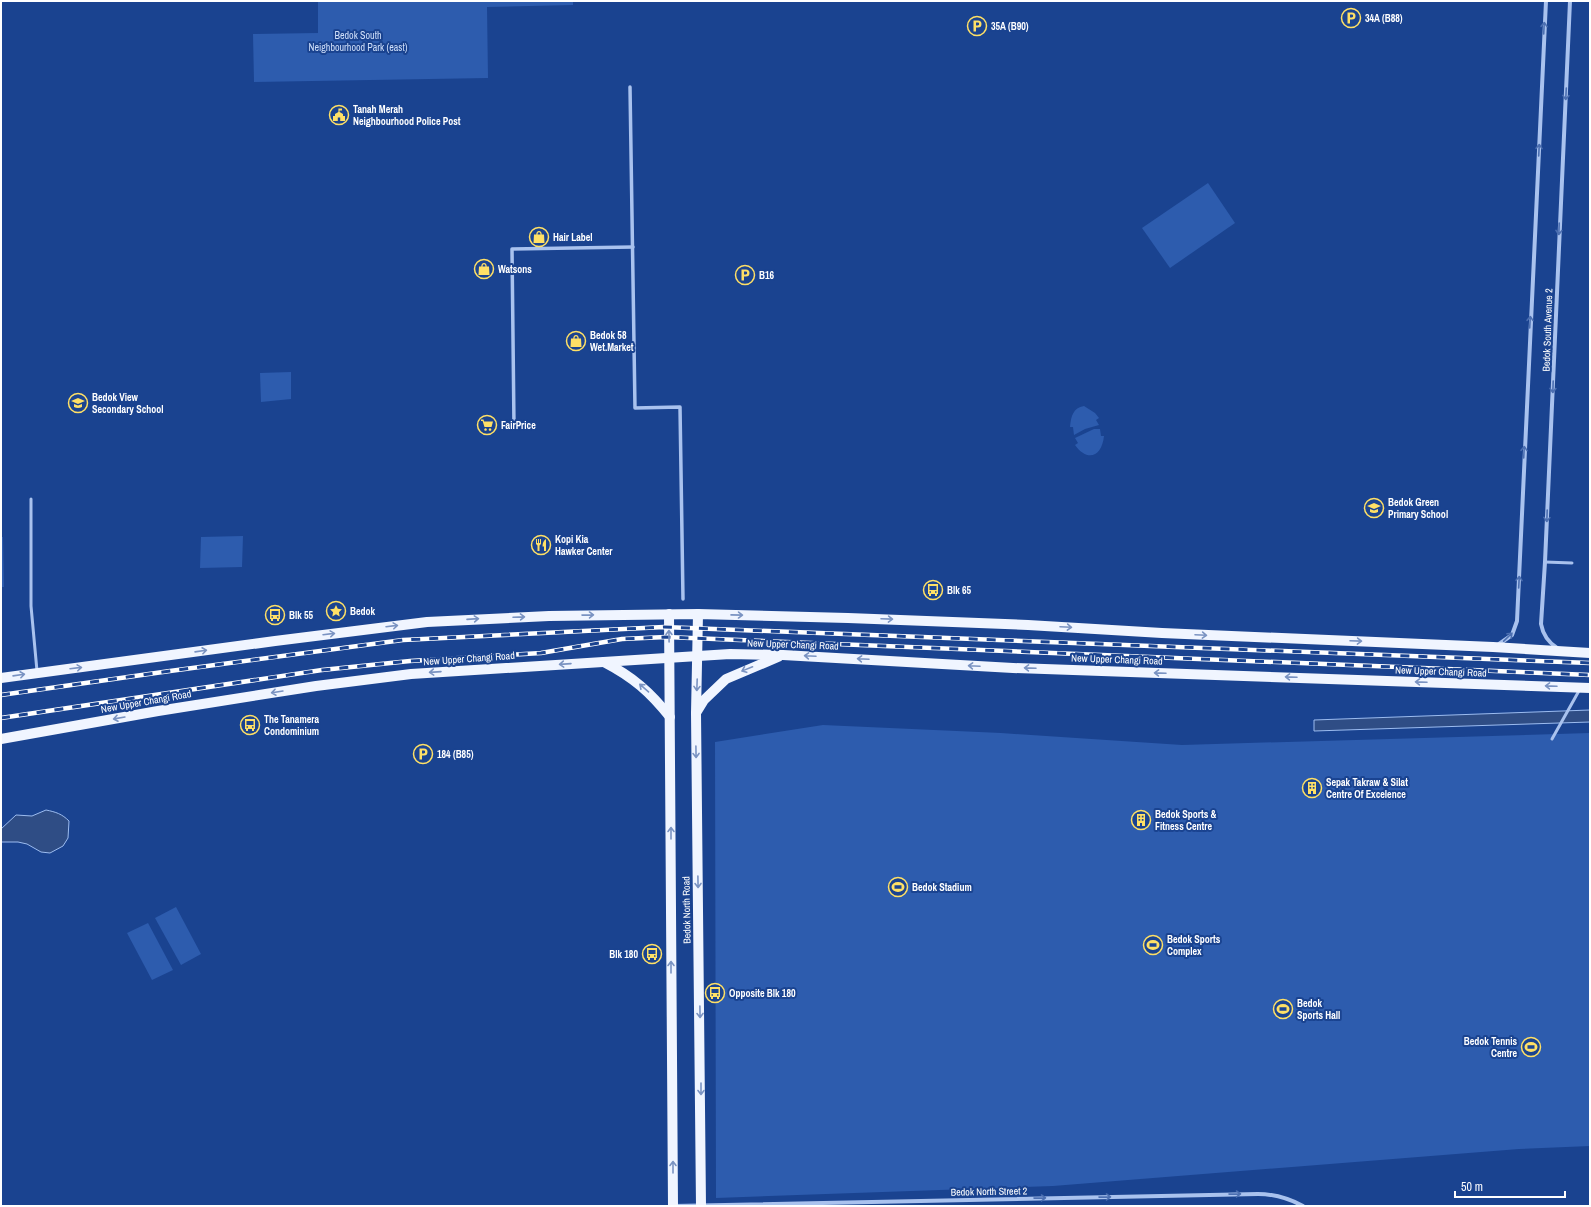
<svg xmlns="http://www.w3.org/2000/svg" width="1591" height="1207" viewBox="0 0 1591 1207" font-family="'Archivo Narrow',sans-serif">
	<rect width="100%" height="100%" fill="#1a4390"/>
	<g fill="#2d5cae">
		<polygon points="318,1 573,1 573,5 487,7 488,78 254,82 253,34 318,33"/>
		<polygon points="1208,183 1235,223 1170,268 1142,228"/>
		<polygon points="291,372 291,399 261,402 260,373"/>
		<path d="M1084 406 1095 413 1099 418 1096 420 1099 425 1085 429 1074 435 1073 427H1070C1071 416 1073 408 1084 406Z"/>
		<path d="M1094 429H1100L1101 436H1104C1102 456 1088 463 1075 445L1078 443 1075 438Z"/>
		<polygon points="243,536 242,567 200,568 201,537"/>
		<polygon points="1,537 3,537 4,587 1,587"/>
		<polygon points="823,725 1001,733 1182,745 1590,733 1590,1146 1519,1149 1053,1186 716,1198 715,742"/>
		<polygon points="176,907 201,954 181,965 155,918"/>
		<polygon points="148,923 173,970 152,980 127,933"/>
	</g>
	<g fill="#2f4d85" stroke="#9cbcf0">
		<polygon points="1590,710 1590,722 1314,731 1314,720"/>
		<path d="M46 810C56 812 62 814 69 821L68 838 63 846 50 853 41 852 27 844 18 842H1V829L16 815 32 816Z"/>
	</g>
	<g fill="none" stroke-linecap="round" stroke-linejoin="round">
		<g stroke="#a9c2ee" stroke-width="3">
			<polyline points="31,499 31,606 37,671"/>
			<polyline points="1545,562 1572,563"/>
			<polyline points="1552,739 1580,689"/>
		</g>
		<g stroke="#a9c2ee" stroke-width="3.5">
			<polyline points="630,87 635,408 680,407 683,599"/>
			<polyline points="514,426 512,249 633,247"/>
		</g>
		<g stroke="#a9c2ee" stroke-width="4">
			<polyline points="1499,644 1512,635 1517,621 1546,1"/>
			<path d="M1557 648C1548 642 1543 635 1541 624L1545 562 1570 1"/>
			<path d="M673 1206 1258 1194C1274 1194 1288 1198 1303 1206"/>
		</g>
		<g stroke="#f0f5ff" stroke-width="10">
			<polyline points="669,614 673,1206"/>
			<polyline points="698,614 696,713 701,1206"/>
			<path d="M604 662C633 677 650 692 670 717"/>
			<polyline points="1,678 275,641 427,622 549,616 698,614 848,618 1028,625 1162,633 1493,647 1590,653"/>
			<polyline points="696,713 704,700 726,679 778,657"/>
			<polyline points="1,739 158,711 316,686 411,674 730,654 783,655 1013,668 1590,688"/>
		</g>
		<g stroke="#fff" stroke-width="4.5">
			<g id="rail">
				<polyline points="1,695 170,671 403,640 664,627 1590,663"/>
				<polyline points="1,718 322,670 410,661 541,653 622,639 666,637 1590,675"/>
			</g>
		</g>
		<use href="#rail" stroke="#1a4390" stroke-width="3" stroke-dasharray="9" stroke-linecap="butt"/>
	</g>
	<defs><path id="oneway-shaft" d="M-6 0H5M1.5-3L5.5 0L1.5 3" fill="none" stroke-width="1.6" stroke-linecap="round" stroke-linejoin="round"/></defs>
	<g stroke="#4c6fb1">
		<use href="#oneway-shaft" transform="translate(1544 28) rotate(-87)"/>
		<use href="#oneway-shaft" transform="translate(1566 94) rotate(93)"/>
		<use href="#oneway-shaft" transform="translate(1539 150) rotate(-87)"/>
		<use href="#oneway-shaft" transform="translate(1559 229) rotate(92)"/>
		<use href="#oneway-shaft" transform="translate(1530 322) rotate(-87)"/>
		<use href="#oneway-shaft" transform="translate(1553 387) rotate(92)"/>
		<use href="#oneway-shaft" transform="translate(1524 452) rotate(-87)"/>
		<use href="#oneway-shaft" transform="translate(1547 516) rotate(92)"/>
		<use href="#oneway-shaft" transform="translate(1519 582) rotate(-87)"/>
		<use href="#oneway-shaft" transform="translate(1508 637) rotate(-44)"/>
		<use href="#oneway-shaft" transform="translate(1235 1194) rotate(-1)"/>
		<use href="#oneway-shaft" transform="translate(1105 1197) rotate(-1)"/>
		<use href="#oneway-shaft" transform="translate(1040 1198) rotate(-1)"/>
	</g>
	<g stroke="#7a93c2">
		<use href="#oneway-shaft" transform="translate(588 615) rotate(-1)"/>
		<use href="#oneway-shaft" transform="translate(737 615) rotate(1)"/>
		<use href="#oneway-shaft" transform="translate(519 617) rotate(-2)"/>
		<use href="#oneway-shaft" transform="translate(473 619) rotate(-4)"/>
		<use href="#oneway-shaft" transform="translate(887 619) rotate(2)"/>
		<use href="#oneway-shaft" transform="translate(392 626) rotate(-7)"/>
		<use href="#oneway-shaft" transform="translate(1066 627) rotate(3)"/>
		<use href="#oneway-shaft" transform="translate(329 634) rotate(-7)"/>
		<use href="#oneway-shaft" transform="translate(1201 635) rotate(3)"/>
		<use href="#oneway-shaft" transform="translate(669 636) rotate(-91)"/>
		<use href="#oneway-shaft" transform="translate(1356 641) rotate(2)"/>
		<use href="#oneway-shaft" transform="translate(201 651) rotate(-8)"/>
		<use href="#oneway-shaft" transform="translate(810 656) rotate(-177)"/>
		<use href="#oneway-shaft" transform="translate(863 659) rotate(-177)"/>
		<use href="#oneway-shaft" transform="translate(565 664) rotate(176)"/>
		<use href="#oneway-shaft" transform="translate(974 666) rotate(-177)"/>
		<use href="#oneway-shaft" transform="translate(76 668) rotate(-7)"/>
		<use href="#oneway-shaft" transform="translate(1030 668) rotate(-178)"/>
		<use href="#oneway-shaft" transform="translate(747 669) rotate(158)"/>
		<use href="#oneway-shaft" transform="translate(435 672) rotate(176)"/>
		<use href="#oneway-shaft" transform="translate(1160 673) rotate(-178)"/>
		<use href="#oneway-shaft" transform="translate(19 675) rotate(-8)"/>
		<use href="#oneway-shaft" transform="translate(1291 677) rotate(-178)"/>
		<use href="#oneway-shaft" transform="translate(1421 682) rotate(-178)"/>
		<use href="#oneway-shaft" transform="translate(697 685) rotate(92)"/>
		<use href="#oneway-shaft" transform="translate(1551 686) rotate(-178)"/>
		<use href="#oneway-shaft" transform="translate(644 688) rotate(-139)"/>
		<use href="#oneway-shaft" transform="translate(277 692) rotate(171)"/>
		<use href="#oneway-shaft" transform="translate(119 718) rotate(170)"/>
		<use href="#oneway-shaft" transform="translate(696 752) rotate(89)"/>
		<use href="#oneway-shaft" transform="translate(671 833) rotate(-90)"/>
		<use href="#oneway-shaft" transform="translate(698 882) rotate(89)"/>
		<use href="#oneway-shaft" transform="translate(671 967) rotate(-90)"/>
		<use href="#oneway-shaft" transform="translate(700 1012) rotate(89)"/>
		<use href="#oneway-shaft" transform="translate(701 1089) rotate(90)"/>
		<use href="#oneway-shaft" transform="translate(673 1167) rotate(-90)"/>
	</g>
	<defs>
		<g id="parking-ring" transform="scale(1)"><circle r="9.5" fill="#1a4390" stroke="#ffe066" stroke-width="1.5"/><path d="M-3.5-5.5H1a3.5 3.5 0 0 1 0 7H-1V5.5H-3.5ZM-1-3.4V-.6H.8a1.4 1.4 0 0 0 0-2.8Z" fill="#ffe066"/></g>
		<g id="civic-ring" transform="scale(1)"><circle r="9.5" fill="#1a4390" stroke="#ffe066" stroke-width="1.5"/><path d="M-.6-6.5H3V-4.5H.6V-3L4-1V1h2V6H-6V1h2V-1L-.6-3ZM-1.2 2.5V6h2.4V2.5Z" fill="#ffe066"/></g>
		<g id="shop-ring" transform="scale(1)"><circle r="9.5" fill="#1a4390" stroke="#ffe066" stroke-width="1.5"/><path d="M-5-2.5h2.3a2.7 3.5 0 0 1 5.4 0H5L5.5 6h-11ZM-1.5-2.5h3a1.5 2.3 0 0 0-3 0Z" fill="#ffe066"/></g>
		<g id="school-ring" transform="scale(1)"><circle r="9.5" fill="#1a4390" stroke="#ffe066" stroke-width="1.5"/><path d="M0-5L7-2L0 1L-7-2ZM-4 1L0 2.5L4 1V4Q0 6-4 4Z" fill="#ffe066"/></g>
		<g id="supermarket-ring" transform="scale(1)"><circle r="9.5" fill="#1a4390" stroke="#ffe066" stroke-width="1.5"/><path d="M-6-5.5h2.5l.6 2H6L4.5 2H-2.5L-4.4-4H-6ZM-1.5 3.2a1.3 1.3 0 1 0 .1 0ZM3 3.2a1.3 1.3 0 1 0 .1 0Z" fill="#ffe066"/></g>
		<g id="restaurant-ring" transform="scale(1)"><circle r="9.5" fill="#1a4390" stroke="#ffe066" stroke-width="1.5"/><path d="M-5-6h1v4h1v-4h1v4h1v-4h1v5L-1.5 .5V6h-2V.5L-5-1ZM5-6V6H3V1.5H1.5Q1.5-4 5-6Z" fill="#ffe066"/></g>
		<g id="bus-ring" transform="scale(1)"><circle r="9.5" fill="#1a4390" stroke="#ffe066" stroke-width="1.5"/><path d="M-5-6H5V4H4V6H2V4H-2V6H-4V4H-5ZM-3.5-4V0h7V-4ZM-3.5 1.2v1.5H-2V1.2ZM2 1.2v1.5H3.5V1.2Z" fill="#ffe066"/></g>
		<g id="sight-ring" transform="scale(1)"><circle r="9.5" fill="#1a4390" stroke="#ffe066" stroke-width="1.5"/><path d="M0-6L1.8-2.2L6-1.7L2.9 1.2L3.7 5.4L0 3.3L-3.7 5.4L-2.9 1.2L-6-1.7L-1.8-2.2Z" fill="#ffe066"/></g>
		<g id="building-ring" transform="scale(1)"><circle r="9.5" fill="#1a4390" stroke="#ffe066" stroke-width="1.5"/><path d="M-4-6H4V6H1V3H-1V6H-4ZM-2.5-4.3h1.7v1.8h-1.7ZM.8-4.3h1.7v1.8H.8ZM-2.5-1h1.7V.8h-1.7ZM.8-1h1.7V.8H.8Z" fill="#ffe066"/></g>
		<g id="stadium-ring" transform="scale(1)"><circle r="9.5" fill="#1a4390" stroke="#ffe066" stroke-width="1.5"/><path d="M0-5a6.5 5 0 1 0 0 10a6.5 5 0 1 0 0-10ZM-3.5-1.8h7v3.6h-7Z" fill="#ffe066"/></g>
	</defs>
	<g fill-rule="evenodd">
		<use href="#parking-ring" x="1351" y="18"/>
		<use href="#parking-ring" x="977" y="26"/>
		<use href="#civic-ring" x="339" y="115"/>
		<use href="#shop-ring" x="539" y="237"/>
		<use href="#shop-ring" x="484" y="269"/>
		<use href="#parking-ring" x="745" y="275"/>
		<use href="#shop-ring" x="576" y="341"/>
		<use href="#school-ring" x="78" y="403"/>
		<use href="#supermarket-ring" x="487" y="425"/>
		<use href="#school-ring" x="1374" y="508"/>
		<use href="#restaurant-ring" x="541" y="545"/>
		<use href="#bus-ring" x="933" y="590"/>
		<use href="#sight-ring" x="336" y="611"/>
		<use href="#bus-ring" x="275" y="615"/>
		<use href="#bus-ring" x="250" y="725"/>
		<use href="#parking-ring" x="423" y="754"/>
		<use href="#building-ring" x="1312" y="788"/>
		<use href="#building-ring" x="1141" y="820"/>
		<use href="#stadium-ring" x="898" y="887"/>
		<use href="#stadium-ring" x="1153" y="945"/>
		<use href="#bus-ring" x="652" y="954"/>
		<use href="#bus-ring" x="715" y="993"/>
		<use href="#stadium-ring" x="1283" y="1009"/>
		<use href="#stadium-ring" x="1531" y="1047"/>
	</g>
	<g text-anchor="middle" stroke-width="4" stroke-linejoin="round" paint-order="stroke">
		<g font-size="10" font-weight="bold" fill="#fff" stroke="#1a4390" text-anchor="start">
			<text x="1365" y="22">34A (B88)</text>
			<text x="991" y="30">35A (B90)</text>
			<text x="353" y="113">Tanah Merah<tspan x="353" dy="12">Neighbourhood Police Post</tspan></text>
			<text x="553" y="241">Hair Label</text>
			<text x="498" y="273">Watsons</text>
			<text x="759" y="279">B16</text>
			<text x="590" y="339">Bedok 58<tspan x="590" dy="12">Wet.Market</tspan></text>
			<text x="92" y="401">Bedok View<tspan x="92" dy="12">Secondary School</tspan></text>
			<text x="501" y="429">FairPrice</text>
			<text x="1388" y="506">Bedok Green<tspan x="1388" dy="12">Primary School</tspan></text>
			<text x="555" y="543">Kopi Kia<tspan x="555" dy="12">Hawker Center</tspan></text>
			<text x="947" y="594">Blk 65</text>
			<text x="350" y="615">Bedok</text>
			<text x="289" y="619">Blk 55</text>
			<text x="264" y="723">The Tanamera<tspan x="264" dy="12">Condominium</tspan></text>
			<text x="437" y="758">184 (B85)</text>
			<text x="1326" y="786">Sepak Takraw &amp; Silat<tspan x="1326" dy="12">Centre Of Excelence</tspan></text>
			<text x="1155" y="818">Bedok Sports &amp;<tspan x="1155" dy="12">Fitness Centre</tspan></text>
			<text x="912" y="891">Bedok Stadium</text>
			<text x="1167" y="943">Bedok Sports<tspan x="1167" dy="12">Complex</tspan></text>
			<text x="638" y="958" text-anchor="end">Blk 180</text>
			<text x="729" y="997">Opposite Blk 180</text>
			<text x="1297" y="1007">Bedok<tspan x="1297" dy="12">Sports Hall</tspan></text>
			<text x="1517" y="1045" text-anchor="end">Bedok Tennis<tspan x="1517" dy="12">Centre</tspan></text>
		</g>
		<g font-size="10" fill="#cfdffa" stroke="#1a4390">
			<text x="358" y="39">Bedok South<tspan x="358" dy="12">Neighbourhood Park (east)</tspan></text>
		</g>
		<g font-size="10" fill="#fff" stroke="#1a4390">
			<text transform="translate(1547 330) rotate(-88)" y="4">Bedok South Avenue 2</text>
			<text transform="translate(793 644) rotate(2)" y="4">New Upper Changi Road</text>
			<text transform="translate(469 658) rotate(-4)" y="4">New Upper Changi Road</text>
			<text transform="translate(1117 659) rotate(2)" y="4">New Upper Changi Road</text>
			<text transform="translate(1441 671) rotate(2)" y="4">New Upper Changi Road</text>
			<text transform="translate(146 701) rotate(-10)" y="4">New Upper Changi Road</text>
			<text transform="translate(686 910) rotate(-91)" y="4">Bedok North Road</text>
			<text transform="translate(989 1191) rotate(-1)" y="4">Bedok North Street 2</text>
		</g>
	</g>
	<rect width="1591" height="1207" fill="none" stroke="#ffffff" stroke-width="4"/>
	<path d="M1455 1191v6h110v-6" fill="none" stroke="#ffffff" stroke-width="2"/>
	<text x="1461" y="1191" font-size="12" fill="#ffffff" stroke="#1a4390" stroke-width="3" paint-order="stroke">50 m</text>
</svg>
